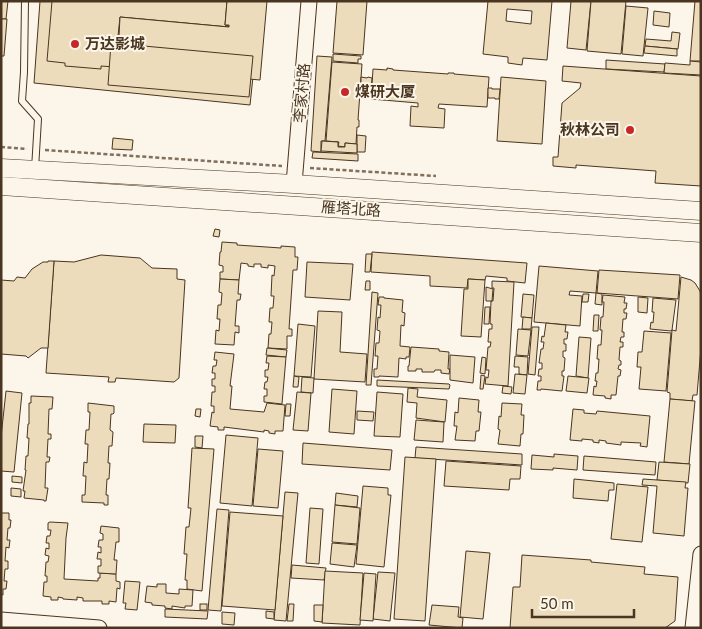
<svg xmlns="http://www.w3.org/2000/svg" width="702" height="629" viewBox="0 0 702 629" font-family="Lato,'Noto Sans SC',sans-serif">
	<rect width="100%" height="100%" fill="#fbf6e9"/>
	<g fill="#ecdcbc" stroke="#4a3520" fill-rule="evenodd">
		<polygon points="1,1 8,1 6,19 1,19"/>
		<polygon points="40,1 261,1 250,105 34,83"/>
		<polygon points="52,1 227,1 225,25 229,26 229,27 120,17 118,36 121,36 120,40 118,40 115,67 101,66 101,69 65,66 65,63 47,61"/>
		<polygon points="227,1 267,1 260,80 116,67 118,40 121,40 121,36 119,36 120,17 229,27 229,25 225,25"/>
		<polygon points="337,1 367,1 363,55 333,53"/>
		<path d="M488 1H552L547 60 523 58 522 65 508 63V57L483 54ZM507 9 532 11 531 24 506 21Z"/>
		<polygon points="571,1 591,1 586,50 567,48"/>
		<polygon points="591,1 626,1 621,54 587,51"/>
		<polygon points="695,1 701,1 701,61 690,61"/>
		<polygon points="626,6 648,8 643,56 622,54"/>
		<polygon points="654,11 670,13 669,27 653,25"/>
		<polygon points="1,19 7,19 4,56 1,56"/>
		<polygon points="672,32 680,33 678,49 645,46 646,39 671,41"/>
		<polygon points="111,43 253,56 249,97 108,85"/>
		<polygon points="645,46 677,49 677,56 644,53"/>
		<polygon points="333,54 361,56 361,59 358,59 358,63 333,61"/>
		<polygon points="317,56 332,57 325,141 321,141 321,152 311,151"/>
		<polygon points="606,60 665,64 664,72 606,69"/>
		<polygon points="690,61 701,62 701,75 664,73 665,63 690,65"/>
		<polygon points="332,62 362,64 358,120 359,120 359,127 357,127 356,144 345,143 345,147 338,146 339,142 326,141"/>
		<polygon points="563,66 701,76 701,186 655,183 656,171 576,165 576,168 553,166 553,157 558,157 562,103 580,88 581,83 562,81"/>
		<polygon points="387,68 393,69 393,70 448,74 448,73 454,73 454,74 489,77 487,107 439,104 438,108 445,109 444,128 410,126 411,106 418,107 418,103 371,99 373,69 387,70"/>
		<polygon points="361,77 367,78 368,77 372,78 371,91 366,90 367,89 361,90"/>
		<polygon points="501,77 546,81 542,144 497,141"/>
		<polygon points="488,88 492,88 492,89 500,89 499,99 495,99 495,98 488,98"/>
		<polygon points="357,135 366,136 365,152 357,152"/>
		<polygon points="113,138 133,140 132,150 112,149"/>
		<polygon points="322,141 338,142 338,147 345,147 345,143 357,144 357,153 321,151"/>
		<polygon points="313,152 358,154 358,161 312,158"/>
		<polygon points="215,229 220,230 219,237 213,236"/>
		<polygon points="222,242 237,243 237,245 281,248 281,246 295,247 295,257 298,257 297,270 293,270 289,329 292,329 292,336 287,336 287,349 268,348 269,334 271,334 272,322 269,322 270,308 273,308 274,296 271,296 272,275 274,276 275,266 268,265 268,268 261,267 261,264 254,264 254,267 248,266 248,264 241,263 239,280 220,279 220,272 223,272 223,266 219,265 220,252 221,252"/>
		<polygon points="372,252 527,263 525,283 507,281 507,278 486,276 485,280 468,279 467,288 430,286 430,276 371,272"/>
		<polygon points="366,254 372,254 370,272 365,272"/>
		<polygon points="101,255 140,258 152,268 177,269 177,279 185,280 179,378 174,382 116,378 115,382 108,382 109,377 46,373 54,261 74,262"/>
		<polygon points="48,261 54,261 48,348 41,348 28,358 26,356 1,354 1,280 14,281 17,277 25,278 32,269 43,262 48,262"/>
		<polygon points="307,262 353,264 350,300 305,297"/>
		<polygon points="539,266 598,271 596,293 570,291 569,295 582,296 580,326 534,322"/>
		<polygon points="599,270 680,275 678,299 597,293"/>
		<polygon points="681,277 691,280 695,283 700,291 701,296 701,348 697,395 693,395 692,401 670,399 670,393 667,392 672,330 676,331"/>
		<polygon points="220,279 239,280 238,294 241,294 240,300 237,300 235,326 239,326 239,333 235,332 234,345 215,344 216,330 219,331 220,319 217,319 218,305 221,305 222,293 219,292"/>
		<polygon points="468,279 485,280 481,337 461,336 464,289 468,289"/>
		<polygon points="366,281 370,281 370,290 365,290"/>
		<polygon points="492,281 514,282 508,386 485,384 486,377 488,378 489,370 486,370 488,347 490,347 491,342 488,342 489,329 492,329 492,324 490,324 491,301 493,301 494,288 492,288"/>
		<polygon points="486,287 493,289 492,301 486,301"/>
		<polygon points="372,292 378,293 371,385 366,385"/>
		<polygon points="596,293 602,294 602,305 595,304"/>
		<polygon points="523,294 534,295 532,318 521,317"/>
		<polygon points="583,294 589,294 588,302 582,302"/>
		<polygon points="603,295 625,297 624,303 627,303 626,309 624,309 624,313 627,313 626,319 623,319 622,332 624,332 624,337 621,337 620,342 623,342 623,347 620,347 619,360 621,361 621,365 619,365 618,369 621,370 620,376 618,376 616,395 611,395 611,399 605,398 605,396 593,395 594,386 596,387 597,381 595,381 596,373 598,373 599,359 597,359 598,345 601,345 602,330 600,330 601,317 603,317 604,302 602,302"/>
		<polygon points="379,297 384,297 384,298 403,300 402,312 405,313 404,326 401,325 400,346 410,347 409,357 406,357 406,359 399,358 398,377 379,376 379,377 374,377 374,369 377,369 378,356 375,356 376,343 379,343 380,331 377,330 378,317 380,318 381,305 378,305"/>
		<polygon points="638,297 648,298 647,313 638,312"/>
		<polygon points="653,298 676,300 672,330 671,331 650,329 651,322 653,323 654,312 652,312"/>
		<polygon points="485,307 490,307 489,324 484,324"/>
		<polygon points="318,311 342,312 340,352 367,354 365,382 314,379"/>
		<polygon points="594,315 599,315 598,331 593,331"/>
		<polygon points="523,317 532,318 531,329 522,329"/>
		<polygon points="546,323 566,325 565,332 568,332 567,339 564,339 564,344 566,344 566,351 563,351 563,357 565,358 564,371 562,371 562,376 564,376 562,391 541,389 541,390 537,390 538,381 541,381 541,376 538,376 539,369 542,369 542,363 539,363 541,349 543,349 544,342 541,342 542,336 544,337"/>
		<polygon points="298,324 315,326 311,377 294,376"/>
		<polygon points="532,327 539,327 535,375 528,374"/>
		<polygon points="518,329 531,330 528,356 516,355"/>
		<polygon points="644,331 671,333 666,391 639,389 641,367 637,367 638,352 642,352"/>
		<polygon points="579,337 591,338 588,378 576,376"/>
		<polygon points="411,347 439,349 439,351 449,352 448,369 450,369 449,374 441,373 441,370 435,370 434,372 422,372 422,369 416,369 416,371 408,371 408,366 409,366"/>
		<polygon points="267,348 287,350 286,357 266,355"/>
		<polygon points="215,352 234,354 230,386 232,386 230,409 264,412 267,403 285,405 283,431 275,431 275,434 269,433 269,431 264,430 264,432 224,427 224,430 218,430 218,427 210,426 212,412 214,413 214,406 211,406 212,392 215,392 215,386 212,386 212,379 215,379 215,373 212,373 213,366 216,366 217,360 214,360"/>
		<polygon points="450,355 475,357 473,383 450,380"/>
		<polygon points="267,356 286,357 282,404 264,402 264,396 267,396 267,389 264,389 265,382 267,382 268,377 265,377 265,370 268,370 269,363 266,363"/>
		<polygon points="515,356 528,357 527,375 519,374 519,367 514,367"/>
		<polygon points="482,357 486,358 485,374 480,373"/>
		<polygon points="515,374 527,375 525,394 513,393"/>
		<polygon points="481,375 485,376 483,389 480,389"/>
		<polygon points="294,376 299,377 298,387 293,387"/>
		<polygon points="568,376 589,378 587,393 566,391"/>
		<polygon points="302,377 314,378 313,393 301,392"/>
		<polygon points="377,380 449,384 450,385 449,389 377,386"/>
		<polygon points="503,386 512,387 511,394 502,393"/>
		<polygon points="408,388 418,389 417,397 447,400 445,422 416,418 417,403 407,402"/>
		<polygon points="332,389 357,391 354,434 329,432"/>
		<polygon points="6,391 22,393 14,472 1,471 1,437"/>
		<polygon points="297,392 311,393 308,431 293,430"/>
		<polygon points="377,392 403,394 400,437 374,436"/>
		<polygon points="31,396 53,397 52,409 49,409 48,434 51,434 51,439 48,439 47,457 50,457 49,462 46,462 45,488 48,488 46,501 44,501 44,500 24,498 25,491 23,491 26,470 25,470 26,456 28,456 29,438 27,438 28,424 29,424 29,403 31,403"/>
		<polygon points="459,398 479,400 478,412 481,412 479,431 476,431 475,441 455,440 457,426 454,426 455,412 458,413"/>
		<polygon points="670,399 695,401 689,464 664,462"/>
		<polygon points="88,403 114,406 114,413 113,414 111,414 110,430 113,432 112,446 109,446 108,463 110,463 109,479 107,479 106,495 108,495 108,505 104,505 104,503 82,502 82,495 85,495 86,476 83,476 84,462 87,463 88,444 85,444 86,430 89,430 90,412 88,412"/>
		<polygon points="502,403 522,404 521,415 524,415 523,434 521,434 520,446 498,444 500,430 498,429 499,416 501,417"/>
		<polygon points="286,404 291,404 290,416 285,416"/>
		<polygon points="196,409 201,409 200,417 195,416"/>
		<polygon points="573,409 584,410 584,413 596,414 597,411 650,416 647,447 640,446 641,443 621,442 621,445 606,443 606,441 599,440 599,443 593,442 593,440 582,439 582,441 570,440"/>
		<polygon points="357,411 374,412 373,421 357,420"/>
		<polygon points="416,420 444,422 443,442 414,440"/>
		<polygon points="144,424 176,425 175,443 143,442"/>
		<polygon points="226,435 258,438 252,506 220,503"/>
		<polygon points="195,436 203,436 202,448 195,447"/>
		<polygon points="303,443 392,450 390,470 302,464"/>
		<polygon points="416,447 522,454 522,465 415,458"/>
		<polygon points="192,448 214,449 202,591 187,589 187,580 185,580 187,554 184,554 186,527 189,527 191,508 188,508"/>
		<polygon points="258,449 283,451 278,508 253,506"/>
		<polygon points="554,454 578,456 577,470 553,468 553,470 531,469 532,455 554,457"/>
		<polygon points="584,456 656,462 655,475 583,470"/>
		<polygon points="405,457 436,459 425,621 394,619"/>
		<polygon points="446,461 521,466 520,479 510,479 509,490 444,486"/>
		<polygon points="659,462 690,464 688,483 657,480"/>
		<polygon points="12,476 22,477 22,483 12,482"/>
		<polygon points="574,479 614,483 614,490 609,490 608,501 573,498"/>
		<polygon points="643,479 686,482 685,488 688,488 684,536 653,533 657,486 642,485"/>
		<polygon points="617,484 648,487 642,542 611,539"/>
		<polygon points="363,486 388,488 388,495 391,495 384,567 356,564"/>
		<polygon points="11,488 21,489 21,497 11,496"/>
		<polygon points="285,492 298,493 286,621 274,620"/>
		<polygon points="336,493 358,496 357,507 335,505"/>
		<polygon points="335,505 360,508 357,544 332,542"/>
		<polygon points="310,508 323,509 319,564 306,563"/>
		<polygon points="217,509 229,510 221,611 208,610"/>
		<polygon points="230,512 283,516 275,610 222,606"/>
		<polygon points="1,513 9,513 9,520 11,520 10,528 8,528 7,540 10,540 9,548 6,547 5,561 8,561 8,569 5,569 4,581 7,581 6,589 3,589 3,595 1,595"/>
		<polygon points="50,522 68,523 66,538 64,579 98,581 98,578 100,578 100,573 116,574 116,581 120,582 120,589 117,588 116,602 109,601 109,604 102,604 102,601 83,601 83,598 77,597 77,600 63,599 63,598 58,597 58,600 51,600 51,597 43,596 44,582 47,582 47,576 45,576 46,562 48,562 49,556 45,555 46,548 49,549 49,543 46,543 47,536 50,536 51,530 48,530 48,523"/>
		<polygon points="101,526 119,528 119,542 116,542 114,560 117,560 116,574 98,573 98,566 101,566 101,559 97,559 98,552 101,553 101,547 98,547 99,540 103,540 103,534 100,533"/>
		<polygon points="332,543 357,545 354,567 330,564"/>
		<polygon points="466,551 490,553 483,619 460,617"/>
		<polygon points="522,555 591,560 591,562 645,567 644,574 678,577 675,621 665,628 510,628 513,587 520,587"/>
		<polygon points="292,565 326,568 324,580 291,578"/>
		<polygon points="325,571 363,573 360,625 322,623"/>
		<polygon points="378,572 395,573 390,621 373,619"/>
		<polygon points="364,573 376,574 373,621 360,620"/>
		<polygon points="125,581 140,582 137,610 125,609 126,603 123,603"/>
		<polygon points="157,584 166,584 166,593 179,594 179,589 193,590 192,606 185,606 185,608 172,606 172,609 165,608 165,606 152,605 152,603 145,602 147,586 157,587"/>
		<rect x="200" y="604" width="7" height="6"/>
		<polygon points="289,604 294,604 293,621 287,621"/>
		<polygon points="314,605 323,605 322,622 314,621"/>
		<polygon points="432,605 459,607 458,617 463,618 462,628 429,625"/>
		<polygon points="165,609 208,611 207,619 165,617"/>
		<polygon points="266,611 274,612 274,619 266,618"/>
		<polygon points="222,612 235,613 234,625 222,624"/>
	</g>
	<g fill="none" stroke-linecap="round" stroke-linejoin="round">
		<g stroke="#4a3520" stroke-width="8">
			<polyline id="service" points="25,1 24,72 22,101 38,119 35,169"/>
		</g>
		<g stroke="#4a3520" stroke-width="17">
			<g id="tertiary">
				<polyline points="294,184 309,1"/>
				<polyline points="1,620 99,628"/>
				<polyline points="693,628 701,554"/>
			</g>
		</g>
		<g stroke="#4a3520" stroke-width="19">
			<g id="secondary">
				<polyline points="1,168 294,184 701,211"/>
				<polyline points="1,186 701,233"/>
			</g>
		</g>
		<g stroke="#7f6f5c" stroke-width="2.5" stroke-dasharray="4 2.5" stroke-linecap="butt">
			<polyline points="1,147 27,149"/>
			<polyline points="45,150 282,166"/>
			<polyline points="310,168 436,176"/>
		</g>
		<use href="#service" stroke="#fbf6e9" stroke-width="6"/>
		<use href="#tertiary" stroke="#fbf6e9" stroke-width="15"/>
		<use href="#secondary" stroke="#fbf6e9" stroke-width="18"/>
	</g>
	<g fill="#c62828" stroke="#fbf6e9" stroke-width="2">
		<circle cx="75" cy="44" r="5"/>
		<circle cx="345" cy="92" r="5"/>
		<circle cx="630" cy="130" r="5"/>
	</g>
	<g text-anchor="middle" stroke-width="4" stroke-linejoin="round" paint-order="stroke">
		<g font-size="15" font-weight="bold" fill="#4a3520" stroke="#fbf6e9" text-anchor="start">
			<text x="85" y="49">万达影城</text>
			<text x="355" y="97">煤研大厦</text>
			<text x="620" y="135" text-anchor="end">秋林公司</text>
		</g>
		<g font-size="15" fill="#4a3520" stroke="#fbf6e9">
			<text transform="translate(302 93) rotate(-85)" y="5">李家村路</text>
			<text transform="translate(351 209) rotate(4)" y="5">雁塔北路</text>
		</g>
	</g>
	<rect width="702" height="629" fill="none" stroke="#4a3520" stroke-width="5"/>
	<path d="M532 609v8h102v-8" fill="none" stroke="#4a3520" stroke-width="2.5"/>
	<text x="540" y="609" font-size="15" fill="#4a3520" stroke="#fbf6e9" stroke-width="4" paint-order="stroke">50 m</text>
</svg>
